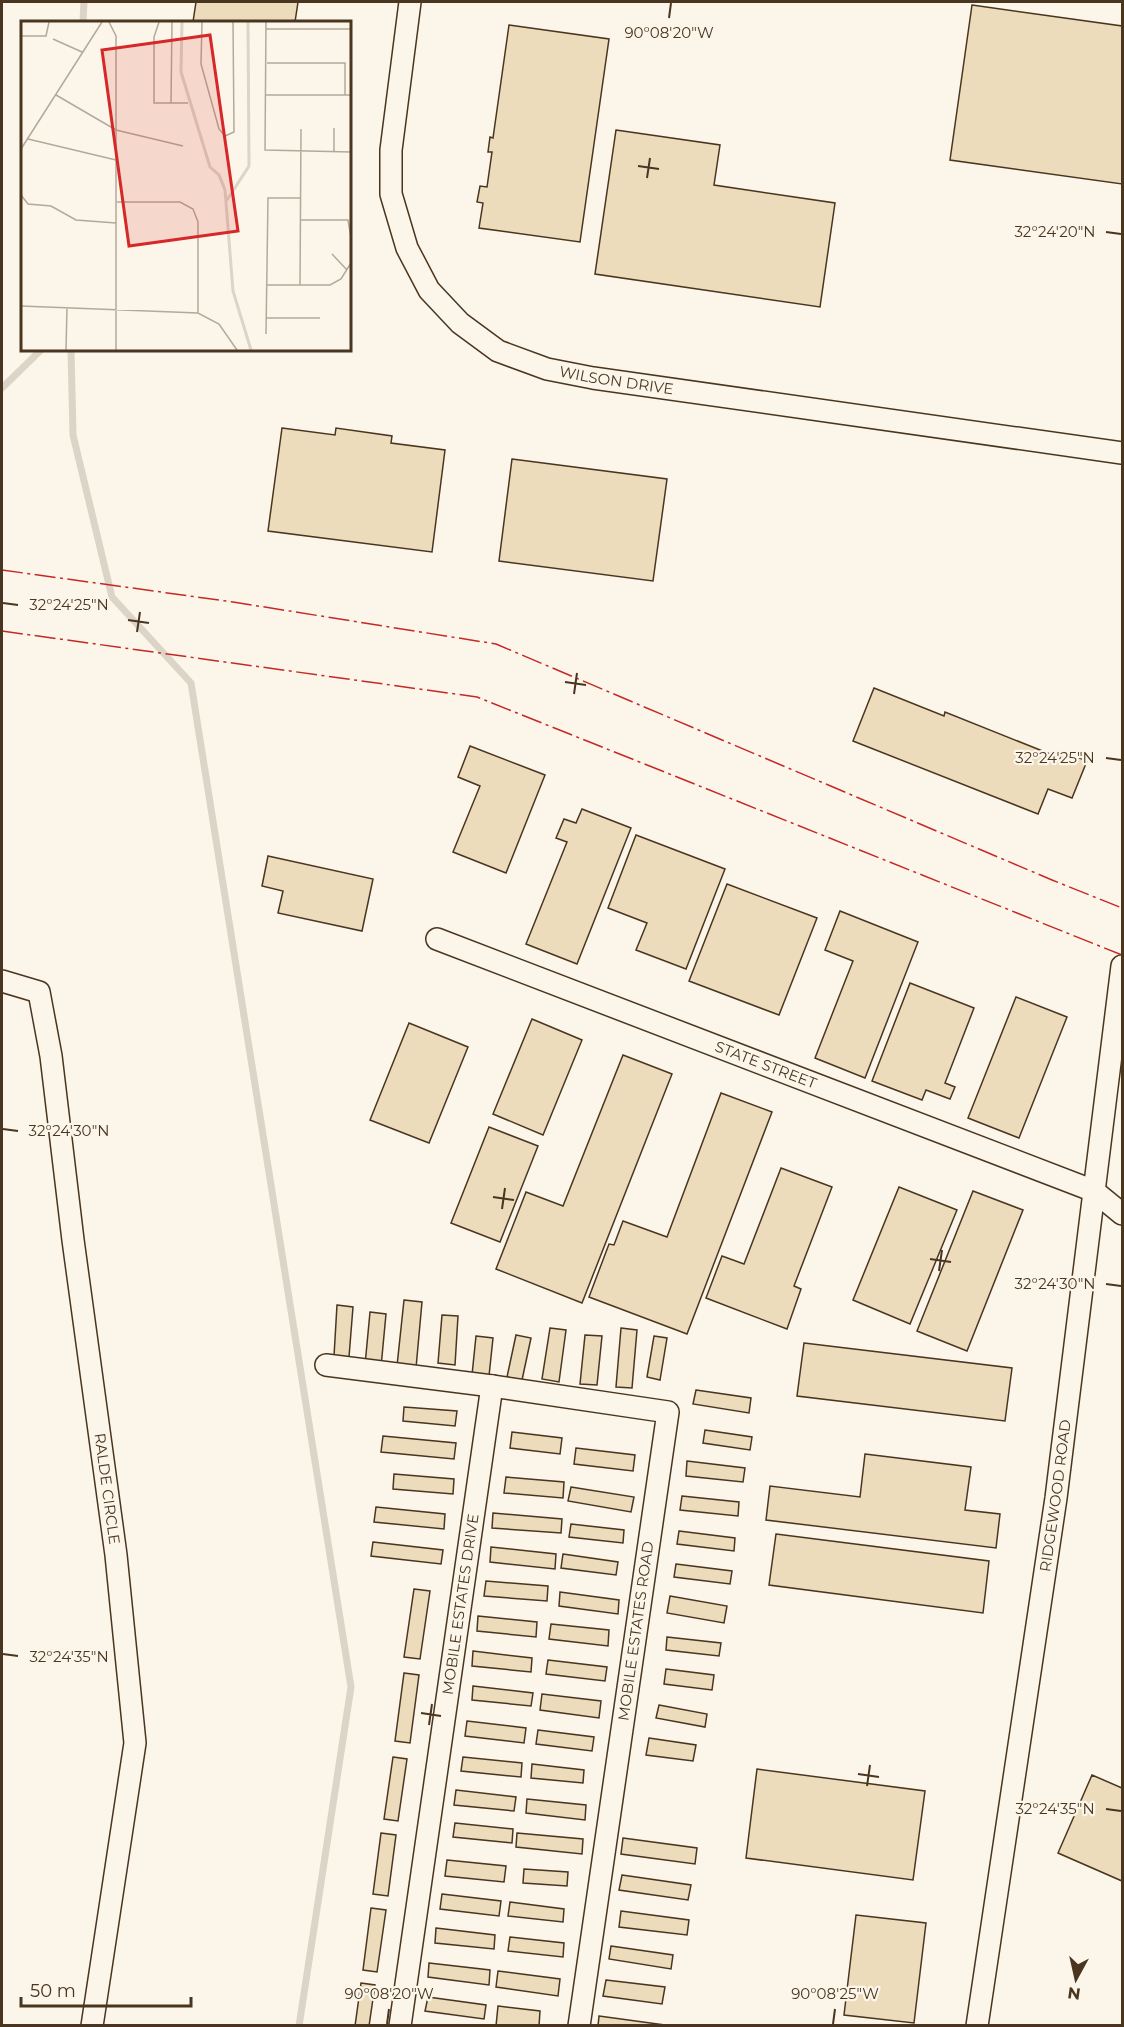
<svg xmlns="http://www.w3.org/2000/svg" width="1124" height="2027" viewBox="0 0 1124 2027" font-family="Montserrat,sans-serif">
	<rect width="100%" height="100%" fill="#fbf6e9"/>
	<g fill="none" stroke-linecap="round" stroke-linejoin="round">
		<g stroke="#dcd4c6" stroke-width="7">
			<polyline points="83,22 84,2"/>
			<polyline points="71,350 73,435 112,597 191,683 351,1687 299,2026"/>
			<polyline points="2,388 41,350"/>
		</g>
	</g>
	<g fill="#ecdcbc" stroke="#4a3520" stroke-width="1.5">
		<polygon points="196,2 298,2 295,22 193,22"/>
		<polygon points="972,5 1122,26 1122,184 950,160"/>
		<polygon points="509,25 609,39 580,242 479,228 483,203 477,202 480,186 487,187 492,152 488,152 490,137 493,138"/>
		<polygon points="616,130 720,145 714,185 835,203 820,307 595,274"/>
		<polygon points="282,428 335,435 336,428 392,436 391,443 445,450 432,552 268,531"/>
		<polygon points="512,459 667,479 653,581 499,561"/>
		<polygon points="874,688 944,716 945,712 1060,758 1062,751 1087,761 1072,798 1048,789 1038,814 853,741"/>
		<polygon points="470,746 545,775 506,873 453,852 480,786 458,777"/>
		<polygon points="582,809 631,828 577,964 526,944 567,842 556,838 564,819 576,823"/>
		<polygon points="636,835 725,869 686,969 636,950 647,923 608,908"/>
		<polygon points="268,856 373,879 362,931 278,913 283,891 262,886"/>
		<polygon points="727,884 817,918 779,1015 689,981"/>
		<polygon points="840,911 918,942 865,1078 815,1058 853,961 825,950"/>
		<polygon points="910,983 974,1008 945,1083 955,1087 950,1099 926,1090 922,1100 872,1081"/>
		<polygon points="1016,997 1067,1017 1019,1138 968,1118"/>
		<polygon points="532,1019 582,1040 543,1135 493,1114"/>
		<polygon points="409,1023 468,1047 429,1143 370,1120"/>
		<polygon points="623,1055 672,1074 582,1303 496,1269 526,1192 563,1206"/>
		<polygon points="721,1093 772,1112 687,1334 589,1297 609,1244 614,1245 623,1221 667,1237"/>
		<polygon points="489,1127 538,1146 500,1242 451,1223"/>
		<polygon points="781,1168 832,1187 794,1286 801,1289 787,1329 706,1298 722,1256 744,1264"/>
		<polygon points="899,1187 957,1210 910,1324 853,1300"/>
		<polygon points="973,1191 1023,1210 967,1351 917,1331"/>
		<polygon points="404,1300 422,1302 416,1368 397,1366"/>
		<polygon points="337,1305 353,1307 349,1357 334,1356"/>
		<polygon points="370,1312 386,1314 381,1367 365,1365"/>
		<polygon points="442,1315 458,1316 455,1365 438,1363"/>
		<polygon points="550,1328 566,1330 559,1382 542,1379"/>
		<polygon points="621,1328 637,1330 632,1388 616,1387"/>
		<polygon points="516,1335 531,1338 522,1380 507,1377"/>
		<polygon points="585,1335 602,1336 597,1385 580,1384"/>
		<polygon points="476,1336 493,1338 489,1376 472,1375"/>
		<polygon points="654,1336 667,1338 660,1380 647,1377"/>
		<polygon points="804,1343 1012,1368 1005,1421 797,1396"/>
		<polygon points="696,1390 751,1398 749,1413 693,1404"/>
		<polygon points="404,1407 457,1411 455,1426 403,1421"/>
		<polygon points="705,1430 752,1437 750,1450 703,1443"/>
		<polygon points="512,1432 562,1438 560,1454 510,1448"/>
		<polygon points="383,1436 456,1443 454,1459 381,1452"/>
		<polygon points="576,1448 635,1455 633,1471 574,1464"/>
		<polygon points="865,1454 971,1467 965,1510 1000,1514 996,1548 766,1520 770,1486 860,1497"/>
		<polygon points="687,1461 745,1468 743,1482 686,1476"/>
		<polygon points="394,1474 454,1479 453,1494 393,1489"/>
		<polygon points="506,1477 564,1482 563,1498 504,1493"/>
		<polygon points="571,1487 634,1497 631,1512 568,1501"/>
		<polygon points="682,1496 739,1502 738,1516 680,1510"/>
		<polygon points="376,1507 445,1514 444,1529 374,1522"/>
		<polygon points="493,1513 562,1519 561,1533 492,1528"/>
		<polygon points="571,1524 624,1530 623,1543 569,1537"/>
		<polygon points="679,1531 735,1538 734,1551 677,1544"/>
		<polygon points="776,1534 989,1561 983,1613 769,1585"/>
		<polygon points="373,1542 443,1550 441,1564 371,1556"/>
		<polygon points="491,1547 556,1554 555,1569 490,1562"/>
		<polygon points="563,1554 618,1562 616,1575 561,1568"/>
		<polygon points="676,1564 732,1571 730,1584 674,1577"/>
		<polygon points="486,1581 548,1586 547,1601 484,1596"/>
		<polygon points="414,1589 430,1591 420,1659 404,1657"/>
		<polygon points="560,1592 619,1600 618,1614 559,1606"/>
		<polygon points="670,1596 727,1606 724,1623 667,1613"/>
		<polygon points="478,1616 537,1622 536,1637 477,1631"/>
		<polygon points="551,1624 609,1630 608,1646 549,1639"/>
		<polygon points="667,1637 721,1643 719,1656 666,1650"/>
		<polygon points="473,1651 532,1658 531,1672 472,1666"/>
		<polygon points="548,1660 607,1667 605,1681 546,1674"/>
		<polygon points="666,1669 714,1675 712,1690 664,1684"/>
		<polygon points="404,1673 419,1675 410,1743 395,1741"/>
		<polygon points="473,1686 533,1693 531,1706 472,1700"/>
		<polygon points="542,1694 601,1701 599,1718 540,1710"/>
		<polygon points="659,1705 707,1714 705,1727 656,1718"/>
		<polygon points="467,1721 526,1728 524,1743 465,1736"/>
		<polygon points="538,1730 594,1737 592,1751 536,1744"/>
		<polygon points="649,1738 696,1745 693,1761 646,1755"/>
		<polygon points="393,1757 407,1759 398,1821 384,1819"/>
		<polygon points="463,1757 522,1763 521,1777 461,1771"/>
		<polygon points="532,1764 584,1770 583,1783 531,1778"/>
		<polygon points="757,1769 925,1791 913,1880 746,1858"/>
		<polygon points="1092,1775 1122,1788 1122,1881 1058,1853"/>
		<polygon points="456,1790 516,1797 514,1811 454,1805"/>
		<polygon points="527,1799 586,1805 585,1820 526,1813"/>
		<polygon points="455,1823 513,1829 512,1843 453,1837"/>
		<polygon points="381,1833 396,1835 388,1896 373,1894"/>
		<polygon points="517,1833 583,1839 582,1854 516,1847"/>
		<polygon points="623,1838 697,1848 695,1864 621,1854"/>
		<polygon points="447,1860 506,1866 504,1882 445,1876"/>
		<polygon points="524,1869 568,1872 567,1886 523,1883"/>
		<polygon points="622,1875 691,1885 688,1900 619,1890"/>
		<polygon points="442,1894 501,1901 499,1916 440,1909"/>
		<polygon points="510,1902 564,1909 563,1922 508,1916"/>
		<polygon points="371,1908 386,1910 377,1972 363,1970"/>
		<polygon points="621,1911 689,1920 687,1935 619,1927"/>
		<polygon points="856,1915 926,1923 914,2023 844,2015"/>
		<polygon points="436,1928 495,1935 494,1949 435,1943"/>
		<polygon points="510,1937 564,1943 563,1957 508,1951"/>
		<polygon points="611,1946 673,1955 671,1969 609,1959"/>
		<polygon points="429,1963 490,1970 489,1985 428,1977"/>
		<polygon points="498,1971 560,1979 558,1996 496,1987"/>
		<polygon points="606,1980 665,1987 662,2004 603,1996"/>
		<polygon points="361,1983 375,1985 369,2026 355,2026"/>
		<polygon points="428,1997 486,2005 484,2019 425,2011"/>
		<polygon points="498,2006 540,2011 539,2026 496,2026"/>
		<polygon points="599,2016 665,2025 598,2026"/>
	</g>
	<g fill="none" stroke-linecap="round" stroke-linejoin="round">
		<g stroke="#4a3520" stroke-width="24">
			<g id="street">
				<path id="s1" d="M410 2 391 150V194L407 248 429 290 460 323 498 351 547 369 593 378 1122 453"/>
				<path id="s2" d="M437 939 1094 1191 1122 1214"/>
				<path id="s3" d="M2 981 39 992 51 1056 73 1240 116 1555 135 1743 92 2026"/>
				<polyline points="326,1365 492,1386 668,1412 579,2026"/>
				<path id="s4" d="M400 2026 492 1386"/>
				<path id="s5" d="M977 2026 1056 1498 1122 966"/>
			</g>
		</g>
		<use href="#street" stroke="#fbf6e9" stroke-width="21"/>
		<g stroke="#c62828" stroke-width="1.5" stroke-dasharray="21 4.5 3 4.5" stroke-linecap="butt">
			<polyline points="2,570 233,602 496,644 1052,880 1122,908"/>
			<polyline points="2,631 477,697 1122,955"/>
		</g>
	</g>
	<path fill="none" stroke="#4a3520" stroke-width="2" d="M669 18 671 3M638 166 659 169M647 178 650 158M1106 232 1121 234M3 603 18 605M128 620 149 623M137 632 140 612M565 682 586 685M574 694 577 673M1106 758 1121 760M3 1129 18 1131M493 1197 514 1200M502 1209 505 1188M930 1259 951 1262M939 1271 942 1250M1106 1284 1121 1286M3 1654 18 1656M421 1713 441 1716M429 1725 432 1704M858 1774 879 1777M867 1786 870 1765M1106 1809 1121 1811M387 2024 389 2009M833 2024 835 2009"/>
	<g text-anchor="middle" stroke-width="4.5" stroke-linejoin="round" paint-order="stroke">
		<g font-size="15" fill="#4a3520" stroke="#fbf6e9">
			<text dy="5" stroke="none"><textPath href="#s1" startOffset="512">WILSON DRIVE</textPath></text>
			<text dy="5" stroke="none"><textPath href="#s2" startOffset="352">STATE STREET</textPath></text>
			<text dy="5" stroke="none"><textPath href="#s3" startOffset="540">RALDE CIRCLE</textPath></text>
			<text dy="5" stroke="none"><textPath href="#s5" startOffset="536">RIDGEWOOD ROAD</textPath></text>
			<text dy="5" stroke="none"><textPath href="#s4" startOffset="426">MOBILE ESTATES DRIVE</textPath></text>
			<text transform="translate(636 1631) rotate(-82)" y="5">MOBILE ESTATES ROAD</text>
		</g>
	</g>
	<g transform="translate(21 21)">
		<rect width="330" height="330" fill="#fbf6e9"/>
		<path fill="none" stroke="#dcd4c6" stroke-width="3" d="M161 1 160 51 189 146 198 154 204 169 212 270 230 329M206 179 228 145 227 1"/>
		<path fill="none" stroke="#b4a999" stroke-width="1.5" d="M88 1 95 15V329M138 1 133 16V82H167M181 1 180 43 198 108 204 115 213 111 212 1M245 1 244 129 330 131M245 8H330M0 15H25L28 1M32 18 61 31M246 42H324V74M35 74 95 109 162 125M245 74H330M150 82 151 1M7 118 95 139M0 128 81 1M313 131V107M0 174 7 183 30 185 55 199 95 202M96 181H159L172 188 177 201V292M280 199H327L330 216M311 233 326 249M246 264H309L320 258 330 242M279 264 280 108M0 285 177 292 198 303 216 329M246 297H299M245 313 247 177H280M45 329 46 286"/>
		<path fill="#d62828" fill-opacity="0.15" stroke="#d62828" stroke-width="3" d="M189 14 217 210 108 225 81 29Z"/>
		<rect width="330" height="330" fill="none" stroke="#4a3520" stroke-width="3"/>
	</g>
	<g font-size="15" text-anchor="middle" fill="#4a3520" stroke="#fbf6e9" stroke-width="4.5" stroke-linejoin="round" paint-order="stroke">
		<text x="669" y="38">90°08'20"W</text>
		<text x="1055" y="237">32°24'20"N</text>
		<text x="69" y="610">32°24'25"N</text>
		<text x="1055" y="763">32°24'25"N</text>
		<text x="69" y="1136">32°24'30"N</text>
		<text x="1055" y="1289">32°24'30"N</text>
		<text x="69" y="1662">32°24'35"N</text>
		<text x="1055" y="1814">32°24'35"N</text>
		<text x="389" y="1999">90°08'20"W</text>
		<text x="835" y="1999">90°08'25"W</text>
	</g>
	<rect width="1124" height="2027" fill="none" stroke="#4a3520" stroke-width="6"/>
	<g transform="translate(1076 1979) rotate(188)" stroke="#fbf6e9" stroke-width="4.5" paint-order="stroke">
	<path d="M0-4.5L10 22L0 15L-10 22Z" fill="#4a3520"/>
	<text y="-9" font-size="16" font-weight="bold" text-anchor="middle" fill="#4a3520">N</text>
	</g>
	<path d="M21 1997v9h170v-9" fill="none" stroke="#4a3520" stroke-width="3"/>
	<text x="30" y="1997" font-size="18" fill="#4a3520" stroke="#fbf6e9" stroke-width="4.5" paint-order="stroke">50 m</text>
</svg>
